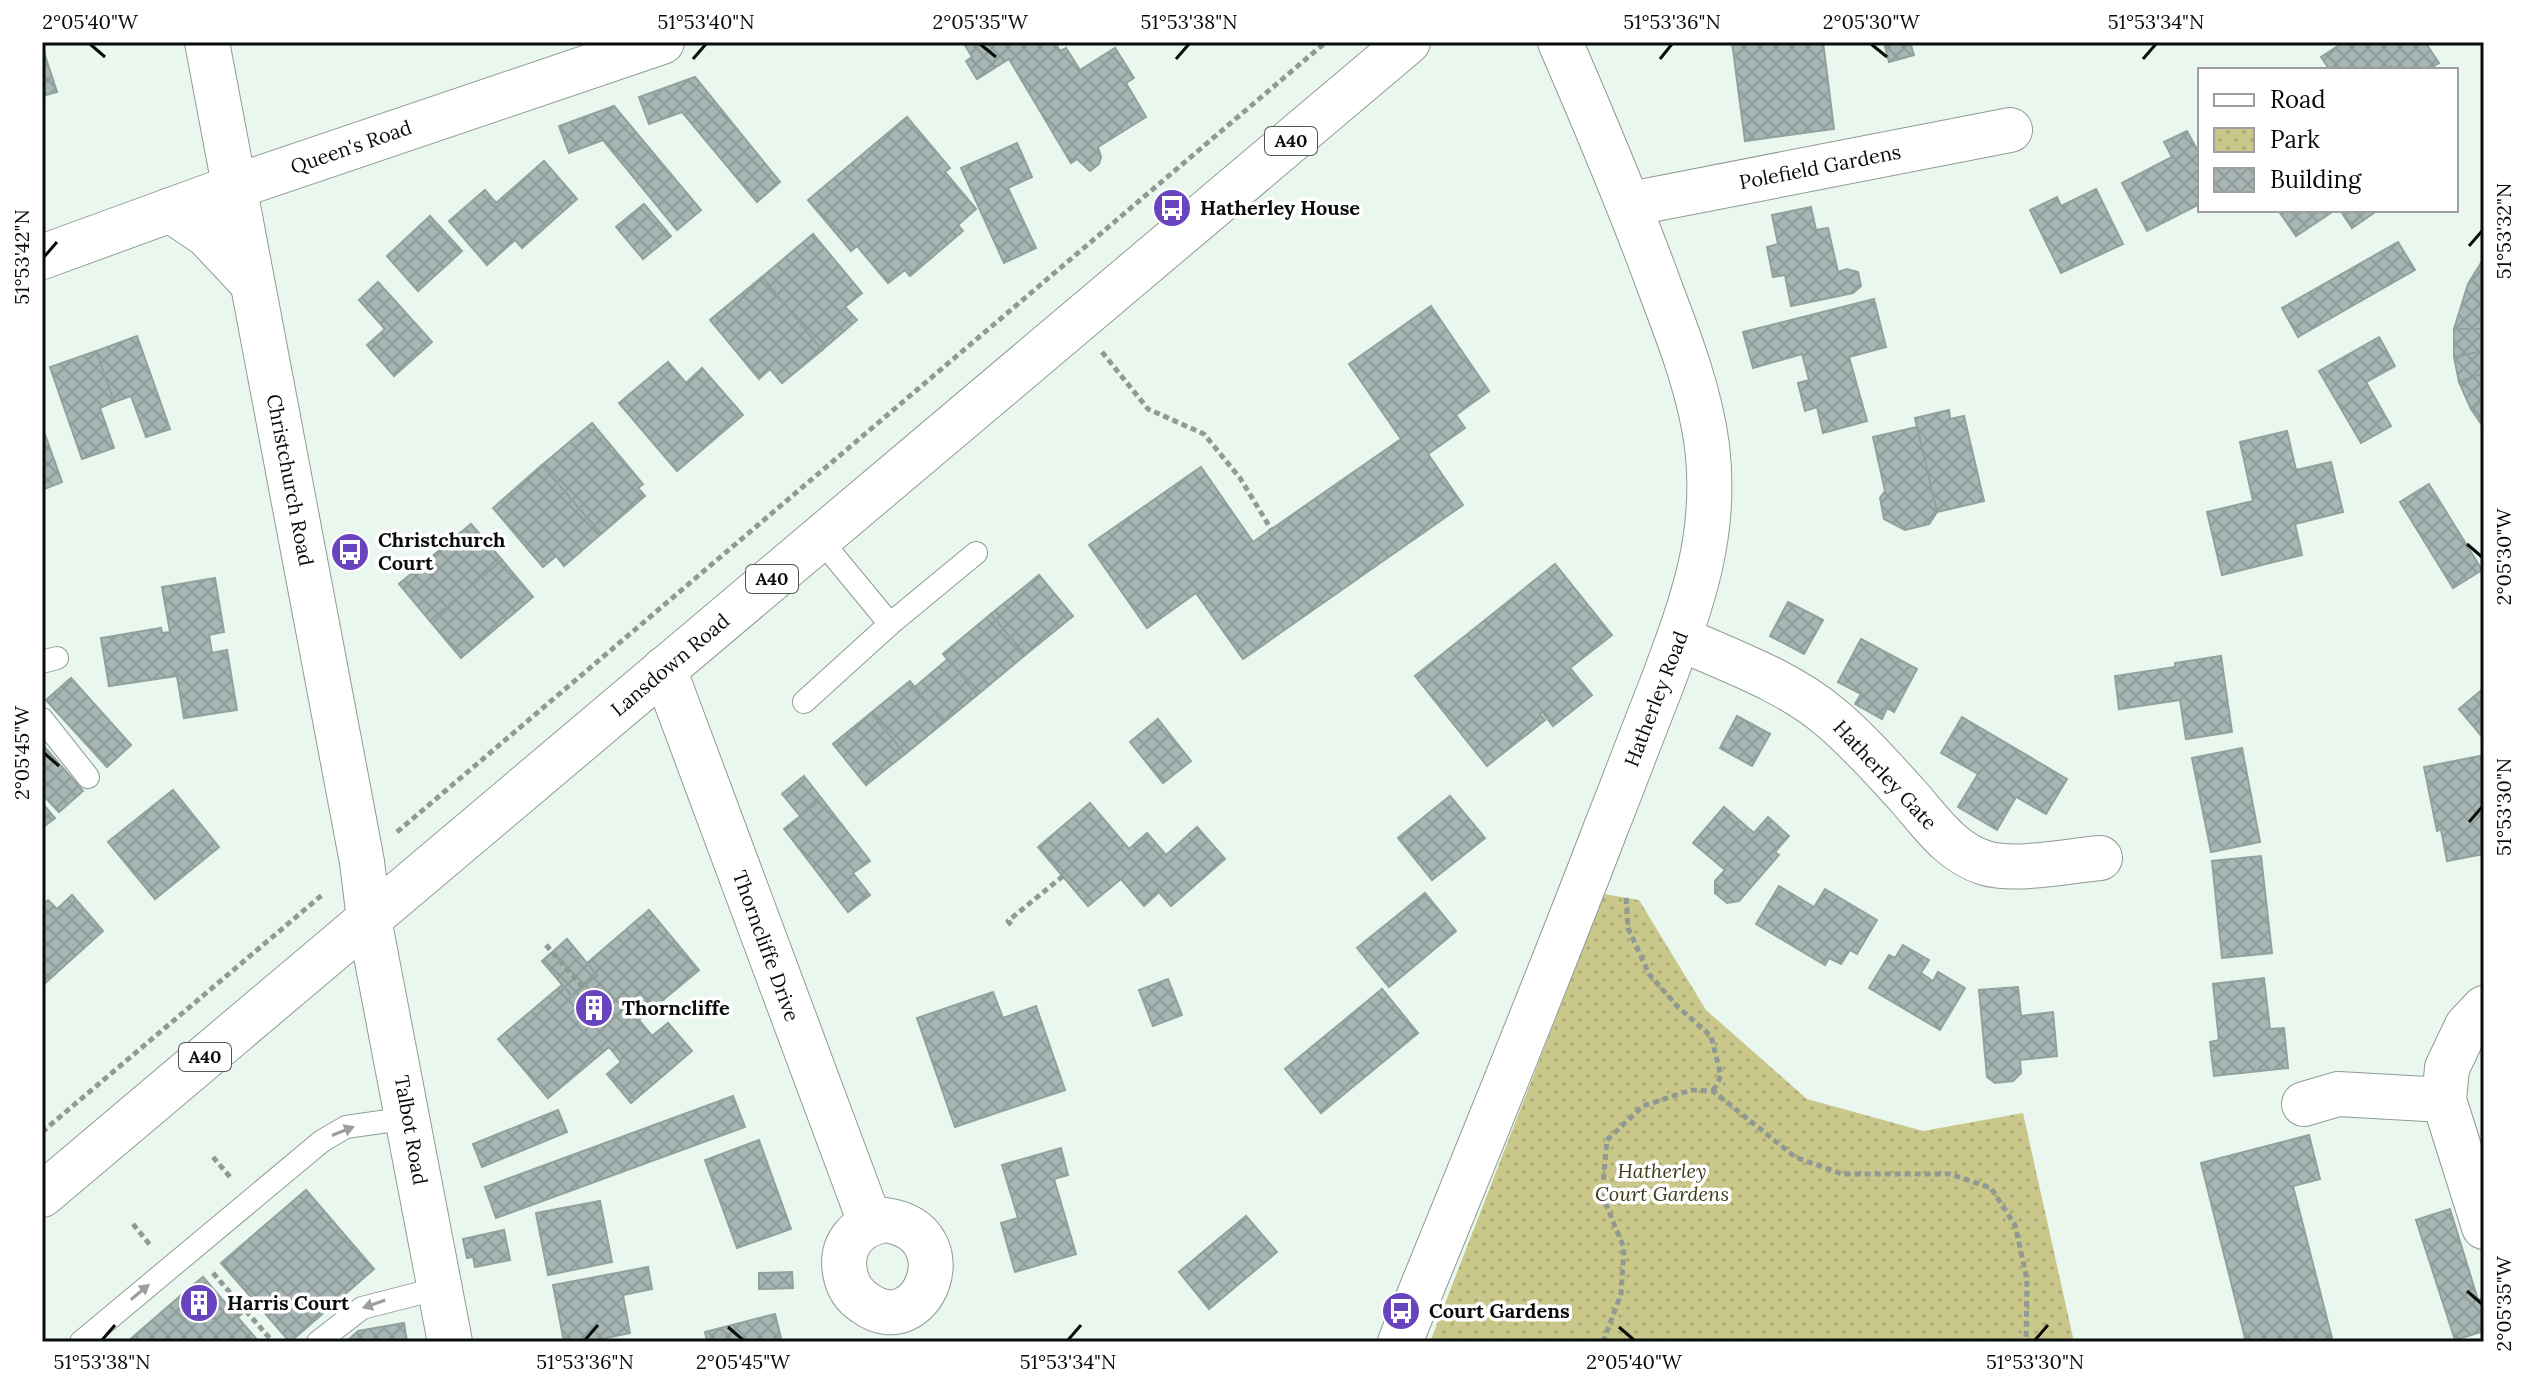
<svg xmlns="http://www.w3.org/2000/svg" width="2526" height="1384" viewBox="0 0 2526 1384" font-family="Lora,serif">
	<defs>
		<pattern id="park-dots" width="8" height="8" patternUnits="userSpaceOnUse" patternTransform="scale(2)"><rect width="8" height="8" fill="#cac78a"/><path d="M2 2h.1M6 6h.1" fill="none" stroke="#acaa76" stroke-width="1.8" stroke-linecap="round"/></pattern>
		<pattern id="building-cross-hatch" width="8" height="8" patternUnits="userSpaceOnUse" patternTransform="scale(2)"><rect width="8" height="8" fill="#a6b6b4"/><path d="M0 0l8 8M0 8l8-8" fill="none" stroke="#8e9b99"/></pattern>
	</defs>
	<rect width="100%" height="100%" fill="#e9f7ee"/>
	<polygon fill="url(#park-dots)" points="1604,894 1639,900 1706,1010 1807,1099 1923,1131 2023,1113 2074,1342 1430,1342"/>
	<g fill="url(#building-cross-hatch)" stroke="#90a19e" stroke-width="2">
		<polygon points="963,42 1055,42 1060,51 1066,48 1080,70 1115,48 1134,78 1126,83 1146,117 1098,147 1101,157 1099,164 1090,171 1077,159 1071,163 1009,59 977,79 966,61 972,57"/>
		<polygon points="1732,42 1823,42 1834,129 1745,141"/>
		<polygon points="1884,42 1910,42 1914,55 1889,62"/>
		<polygon points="2344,42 2425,42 2439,63 2428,70 2394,70 2391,66 2385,70 2330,70 2321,57"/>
		<polygon points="42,46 57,92 42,96"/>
		<polygon points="695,77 780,182 757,202 682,112 649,124 639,97"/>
		<polygon points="614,106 701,210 677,230 603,140 569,153 559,126"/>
		<polygon points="907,117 950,168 945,172 976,209 958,225 963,231 910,276 905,270 888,283 857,246 851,251 808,200"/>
		<polygon points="2187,131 2200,155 2200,204 2147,231 2122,183 2172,157 2164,142"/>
		<polygon points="1017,143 1032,177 1008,188 1036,248 1004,263 961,168"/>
		<polygon points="544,161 577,199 522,248 515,240 487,265 449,221 485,190 496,203"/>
		<polygon points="2096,189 2123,244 2061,273 2030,210 2057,197 2061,206"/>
		<polygon points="644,204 671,236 643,259 616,227"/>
		<polygon points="1811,207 1816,230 1828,228 1838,272 1847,269 1858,272 1861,286 1853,293 1791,306 1785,275 1773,277 1767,247 1778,244 1772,215"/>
		<polygon points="2278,210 2335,210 2296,236"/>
		<polygon points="2340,210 2378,210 2352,228"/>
		<polygon points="430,216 462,251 418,291 387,256"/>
		<polygon points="813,234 862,293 845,307 857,320 822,350 762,277"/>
		<polygon points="2398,242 2415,270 2298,337 2282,308"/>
		<polygon points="2484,258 2484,329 2454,329 2468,284"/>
		<polygon points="762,277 822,350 782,383 770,369 759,379 710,320"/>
		<polygon points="378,282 432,342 394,376 367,345 385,329 359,300"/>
		<polygon points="1874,299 1886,347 1849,357 1867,421 1823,433 1817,407 1805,411 1798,383 1809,380 1802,354 1753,368 1743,332"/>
		<polygon points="1431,306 1489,391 1456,415 1465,428 1428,454 1463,505 1243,659 1196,593 1147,628 1089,545 1201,467 1253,542 1401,439 1349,364"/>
		<polygon points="2454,329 2484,329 2484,351 2454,357"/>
		<polygon points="137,336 170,429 146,437 131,396 114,402 96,351"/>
		<polygon points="2379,337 2395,366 2366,382 2391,426 2361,443 2319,371"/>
		<polygon points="96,351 114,402 100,408 114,448 82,459 50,367"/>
		<polygon points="2484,351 2484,373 2459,382 2454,357"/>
		<polygon points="668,362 686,383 702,368 743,415 677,471 619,403"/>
		<polygon points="2484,373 2484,401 2471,409 2459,382"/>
		<polygon points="2484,401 2484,428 2471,409"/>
		<polygon points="1949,410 1950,419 1964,416 1984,501 1937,512 1915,418"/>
		<polygon points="592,423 643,484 638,488 645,496 601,534 542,465"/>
		<polygon points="42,426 62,482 42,490"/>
		<polygon points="1917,427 1937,512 1929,524 1905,530 1884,519 1880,498 1885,491 1873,437"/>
		<polygon points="2287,431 2296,470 2331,462 2343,512 2295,524 2302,555 2222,575 2207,512 2253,501 2240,442"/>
		<polygon points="542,465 601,534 564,566 556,556 543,567 493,508"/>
		<polygon points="2429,484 2482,570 2453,588 2400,502"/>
		<polygon points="471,524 502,560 430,621 399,584"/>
		<polygon points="502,560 533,597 461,658 430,621"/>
		<polygon points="1555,564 1612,635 1570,668 1592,695 1553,726 1542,712 1540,714 1545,720 1487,766 1415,676"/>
		<polygon points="1039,575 1073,616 1025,655 991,614"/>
		<polygon points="215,578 224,632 209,635 212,653 227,650 237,710 184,718 177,676 109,686 101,638 161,628 162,633 170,632 162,587"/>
		<polygon points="1788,602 1823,620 1804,654 1770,636"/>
		<polygon points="991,614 1025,655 977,695 943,654"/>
		<polygon points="1861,639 1917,669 1894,712 1887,708 1882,719 1855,704 1861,694 1838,682"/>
		<polygon points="2221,656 2232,732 2186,739 2180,700 2119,709 2115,676 2175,667 2175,663"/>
		<polygon points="948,659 977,695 943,723 915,687"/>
		<polygon points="71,678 131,745 107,767 46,700"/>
		<polygon points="910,681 943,723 905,754 871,713"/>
		<polygon points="2484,688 2484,739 2459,709"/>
		<polygon points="871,713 905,754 866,785 833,744"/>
		<polygon points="1737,716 1770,734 1752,766 1720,748"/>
		<polygon points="1962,717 2067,779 2046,814 2016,797 1997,830 1958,807 1978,774 1941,753"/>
		<polygon points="1158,719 1191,761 1163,783 1130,742"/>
		<polygon points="42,744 83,791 59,812 42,794"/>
		<polygon points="2242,748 2260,842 2211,852 2192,758"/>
		<polygon points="2480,756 2484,769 2484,854 2447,861 2441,829 2437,831 2424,767"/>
		<polygon points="804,776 822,799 801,817 782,794"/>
		<polygon points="173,790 219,847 155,899 108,842"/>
		<polygon points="1450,796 1485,838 1432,880 1398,838"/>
		<polygon points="822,799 870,861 853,873 870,895 848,912 784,829"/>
		<polygon points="42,803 55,818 42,828"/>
		<polygon points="1090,803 1129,849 1147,833 1166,855 1197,827 1225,859 1171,906 1159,892 1144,906 1121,879 1088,906 1038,847"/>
		<polygon points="1724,807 1754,833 1768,817 1789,836 1775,852 1779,855 1739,901 1727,903 1715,893 1715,881 1725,870 1693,843"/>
		<polygon points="2261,856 2272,953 2222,958 2212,861"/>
		<polygon points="1779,886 1814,907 1825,889 1877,920 1857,954 1850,950 1841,964 1829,958 1825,965 1756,924"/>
		<polygon points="1425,893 1456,931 1389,987 1357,948"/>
		<polygon points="72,895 103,931 42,986 42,905 48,900 57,909"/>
		<polygon points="649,910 699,970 639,1020 652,1036 668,1023 692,1051 631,1103 607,1074 621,1062 609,1047 548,1098 498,1039 562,985 572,996 597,975 587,963"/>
		<polygon points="567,939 597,975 572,996 542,961"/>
		<polygon points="1903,945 1929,960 1921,973 1933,981 1938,972 1965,988 1940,1030 1869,988 1889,955 1895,958"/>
		<polygon points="2264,978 2270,1029 2284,1028 2288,1068 2214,1076 2210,1042 2219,1040 2213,984"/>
		<polygon points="1168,979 1182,1015 1153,1026 1139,990"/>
		<polygon points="2018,987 2021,1016 2053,1012 2057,1056 2020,1060 2021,1073 2013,1081 1995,1083 1987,1077 1979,990"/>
		<polygon points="1382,989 1418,1033 1321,1113 1285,1069"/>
		<polygon points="993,992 1003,1018 1036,1006 1065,1090 955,1127 917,1018"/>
		<polygon points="733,1096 745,1127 496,1218 485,1187"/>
		<polygon points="558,1110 567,1132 482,1167 473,1144"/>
		<polygon points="2309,1135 2320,1179 2293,1186 2333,1342 2246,1342 2201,1163"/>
		<polygon points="759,1140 791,1229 737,1248 705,1160"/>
		<polygon points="1061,1148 1068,1175 1054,1179 1076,1254 1015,1272 1001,1223 1018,1218 1002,1165"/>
		<polygon points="306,1190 374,1269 290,1342 221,1263"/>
		<polygon points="600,1201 612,1262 548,1275 536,1213"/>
		<polygon points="2450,1209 2478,1300 2484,1298 2484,1331 2455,1340 2416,1220"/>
		<polygon points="1246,1216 1277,1252 1209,1309 1179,1272"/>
		<polygon points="504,1230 510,1260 475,1267 473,1257 467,1258 463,1239"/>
		<polygon points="648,1267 652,1289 623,1295 630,1333 587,1342 564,1342 553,1285"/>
		<polygon points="792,1272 793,1288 759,1289 759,1273"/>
		<polygon points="203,1277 259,1342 127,1342 187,1290"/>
		<polygon points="775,1314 782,1342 707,1342 705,1332"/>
		<polygon points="404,1323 407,1342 346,1342 358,1331"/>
	</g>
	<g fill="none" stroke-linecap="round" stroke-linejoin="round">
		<g stroke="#8f9c94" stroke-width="24">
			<g id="service">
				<polyline points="819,538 890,624"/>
				<polyline points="42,662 57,658"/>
				<polyline points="804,702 890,624 976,553"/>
				<polyline points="42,719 88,777"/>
				<polyline points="81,1342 322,1141 346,1127 409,1118"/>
				<polyline points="318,1342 362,1308 440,1288"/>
			</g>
		</g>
		<g stroke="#8f9c94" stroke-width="46">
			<g id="minor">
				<polyline points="1630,204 2010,130"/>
				<path d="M1679 638C1730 661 1788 681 1830 717 1858 740 1883 769 1907 795 1930 821 1950 852 1985 863 2017 872 2066 861 2100 858"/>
				<polyline points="664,669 870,1222"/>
				<polyline points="369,919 450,1342"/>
				<polyline points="2484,1008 2467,1026 2447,1068 2444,1100 2484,1227"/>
				<polyline points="2304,1104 2338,1094 2444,1100"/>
				<path d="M885 1220C969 1232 922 1345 865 1303 854 1296 847 1285 845 1272 840 1244 858 1225 885 1220Z"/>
				<path d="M1400 1342C1470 1170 1541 998 1607 825 1625 780 1642 734 1660 689 1691 606 1718 537 1707 446 1700 393 1681 343 1662 293 1631 208 1596 125 1560 42"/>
			</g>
		</g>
		<g stroke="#8f9c94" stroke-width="46">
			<g id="tertiary">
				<polyline points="207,42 362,862 369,919"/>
				<polyline points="170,210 207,235 252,283"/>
				<polyline points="42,257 234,187 662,42"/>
			</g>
		</g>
		<g stroke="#8f9c94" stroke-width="46">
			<polyline id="trunk" points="42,1195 1408,42"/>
		</g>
		<g stroke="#909a94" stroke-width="5" stroke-dasharray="6 4" stroke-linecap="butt">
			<polyline points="1102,352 1148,409 1204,434 1240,478 1271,529"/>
			<polyline points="397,832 1326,42"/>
			<polyline points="1626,898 1628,928 1649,974 1678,1007 1711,1036 1721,1076 1713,1091"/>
			<polyline points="1011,925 1008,921 1063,876"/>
			<polyline points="546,945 583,987"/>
			<polyline points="42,1132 322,895"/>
			<polyline points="213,1157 230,1177"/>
			<polyline points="133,1224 150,1245"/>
			<polyline points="213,1273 273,1342"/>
			<polyline points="237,1316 254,1301"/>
			<polyline points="1603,1342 1621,1294 1624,1248 1602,1195 1607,1140 1643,1106 1691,1090 1713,1091 1795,1157 1842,1174 1950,1174 1991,1188 2015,1225 2027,1279 2026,1342"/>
		</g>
		<use href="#service" stroke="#fff" stroke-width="22"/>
		<use href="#minor" stroke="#fff" stroke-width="44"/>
		<use href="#tertiary" stroke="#fff" stroke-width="44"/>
		<use href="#trunk" stroke="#fff" stroke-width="44"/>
	</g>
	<defs><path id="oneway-solid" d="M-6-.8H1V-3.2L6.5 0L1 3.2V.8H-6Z" transform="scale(2)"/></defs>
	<g fill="#9d9e9d">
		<use href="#oneway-solid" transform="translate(343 1131) rotate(-22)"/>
		<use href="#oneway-solid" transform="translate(140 1292) rotate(-40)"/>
		<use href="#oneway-solid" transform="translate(374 1304) rotate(161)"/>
	</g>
	<path fill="none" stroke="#090d0a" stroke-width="3" d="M90 44 105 57M980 44 996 57M1871 44 1887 57M693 59 706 44M1176 59 1189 44M1660 59 1672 44M2143 59 2156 44M2469 246 2482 231M44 257 57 242M2467 544 2482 557M44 753 59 766M2469 822 2482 807M2467 1291 2482 1304M728 1327 743 1340M1619 1327 1634 1340M102 1340 115 1325M585 1340 598 1325M1068 1340 1081 1325M2035 1340 2048 1325"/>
	<defs>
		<g id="bus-disc" transform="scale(2)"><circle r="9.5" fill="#6845be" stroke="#fff"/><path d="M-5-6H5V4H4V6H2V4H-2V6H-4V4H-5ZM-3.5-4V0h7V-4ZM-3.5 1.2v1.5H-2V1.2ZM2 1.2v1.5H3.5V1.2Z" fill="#fff"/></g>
		<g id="building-disc" transform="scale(2)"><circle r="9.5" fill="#6845be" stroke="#fff"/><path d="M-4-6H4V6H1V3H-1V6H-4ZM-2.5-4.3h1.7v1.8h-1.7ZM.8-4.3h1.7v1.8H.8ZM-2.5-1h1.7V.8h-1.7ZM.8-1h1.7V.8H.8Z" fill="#fff"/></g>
	</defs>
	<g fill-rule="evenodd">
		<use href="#bus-disc" x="1172" y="208"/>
		<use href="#bus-disc" x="350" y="552"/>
		<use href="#building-disc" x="594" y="1008"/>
		<use href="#building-disc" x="199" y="1303"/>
		<use href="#bus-disc" x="1401" y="1311"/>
	</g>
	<g text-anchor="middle" stroke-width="7" stroke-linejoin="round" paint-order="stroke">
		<g fill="#fff" stroke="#535654" stroke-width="2">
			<rect x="1265" y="127" width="52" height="28" rx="6"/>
			<rect x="746" y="565" width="52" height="28" rx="6"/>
			<rect x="179" y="1043" width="52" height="28" rx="6"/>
		</g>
		<g font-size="18" font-weight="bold" fill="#090d0a">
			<text x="1291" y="147">A40</text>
			<text x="772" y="585">A40</text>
			<text x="205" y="1063">A40</text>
		</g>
		<g font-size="20" fill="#090d0a" stroke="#fff">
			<text transform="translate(351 147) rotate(-19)" y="7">Queen's Road</text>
			<text transform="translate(1820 167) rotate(-11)" y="7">Polefield Gardens</text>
			<text transform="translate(290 480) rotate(79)" y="7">Christchurch Road</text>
			<text transform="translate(670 665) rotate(-40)" y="7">Lansdown Road</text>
			<text transform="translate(1656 699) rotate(-69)" y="7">Hatherley Road</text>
			<text transform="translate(1885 775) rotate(47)" y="7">Hatherley Gate</text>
			<text transform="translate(766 946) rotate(70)" y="7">Thorncliffe Drive</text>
			<text transform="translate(411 1130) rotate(80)" y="7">Talbot Road</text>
		</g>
		<g font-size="20" font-weight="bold" fill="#090d0a" stroke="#fff" text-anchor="start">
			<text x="1200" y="215">Hatherley House</text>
			<text x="378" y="547">Christchurch<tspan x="378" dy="23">Court</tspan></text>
			<text x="622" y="1015">Thorncliffe</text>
			<text x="227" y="1310">Harris Court</text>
			<text x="1429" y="1318">Court Gardens</text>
		</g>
		<g font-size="20" font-style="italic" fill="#3d3b17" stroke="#fff">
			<text x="1662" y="1178">Hatherley<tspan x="1662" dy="23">Court Gardens</tspan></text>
		</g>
	</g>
	<rect width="2526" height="1384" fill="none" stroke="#ffffff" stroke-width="88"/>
	<rect x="2198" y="68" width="260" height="144" fill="#ffffff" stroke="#9d9e9d" stroke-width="2"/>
	<rect x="2214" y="94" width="40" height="12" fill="#ffffff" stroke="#9d9e9d" stroke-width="2"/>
	<text x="2270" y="108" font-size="24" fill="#090d0a">Road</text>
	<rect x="2214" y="128" width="40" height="24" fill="url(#park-dots)" stroke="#9d9e9d" stroke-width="2"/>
	<text x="2270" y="148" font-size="24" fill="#090d0a">Park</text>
	<rect x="2214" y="168" width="40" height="24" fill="url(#building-cross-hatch)" stroke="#9d9e9d" stroke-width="2"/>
	<text x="2270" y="188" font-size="24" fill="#090d0a">Building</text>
	<rect x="44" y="44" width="2438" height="1296" fill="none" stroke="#090d0a" stroke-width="3"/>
	<g font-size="20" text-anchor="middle" fill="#090d0a">
		<text x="90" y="29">2°05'40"W</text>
		<text x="706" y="29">51°53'40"N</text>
		<text x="980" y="29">2°05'35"W</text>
		<text x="1189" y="29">51°53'38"N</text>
		<text x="1672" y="29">51°53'36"N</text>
		<text x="1871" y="29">2°05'30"W</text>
		<text x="2156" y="29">51°53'34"N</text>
		<text transform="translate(2504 231) rotate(-90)" y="7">51°53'32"N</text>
		<text transform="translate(22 257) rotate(-90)" y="7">51°53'42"N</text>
		<text transform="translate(2504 557) rotate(-90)" y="7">2°05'30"W</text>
		<text transform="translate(22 753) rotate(-90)" y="7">2°05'45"W</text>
		<text transform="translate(2504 807) rotate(-90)" y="7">51°53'30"N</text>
		<text transform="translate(2504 1304) rotate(-90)" y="7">2°05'35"W</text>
		<text x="102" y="1369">51°53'38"N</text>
		<text x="585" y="1369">51°53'36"N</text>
		<text x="743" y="1369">2°05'45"W</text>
		<text x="1068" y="1369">51°53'34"N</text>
		<text x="1634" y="1369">2°05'40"W</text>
		<text x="2035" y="1369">51°53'30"N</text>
	</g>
</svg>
